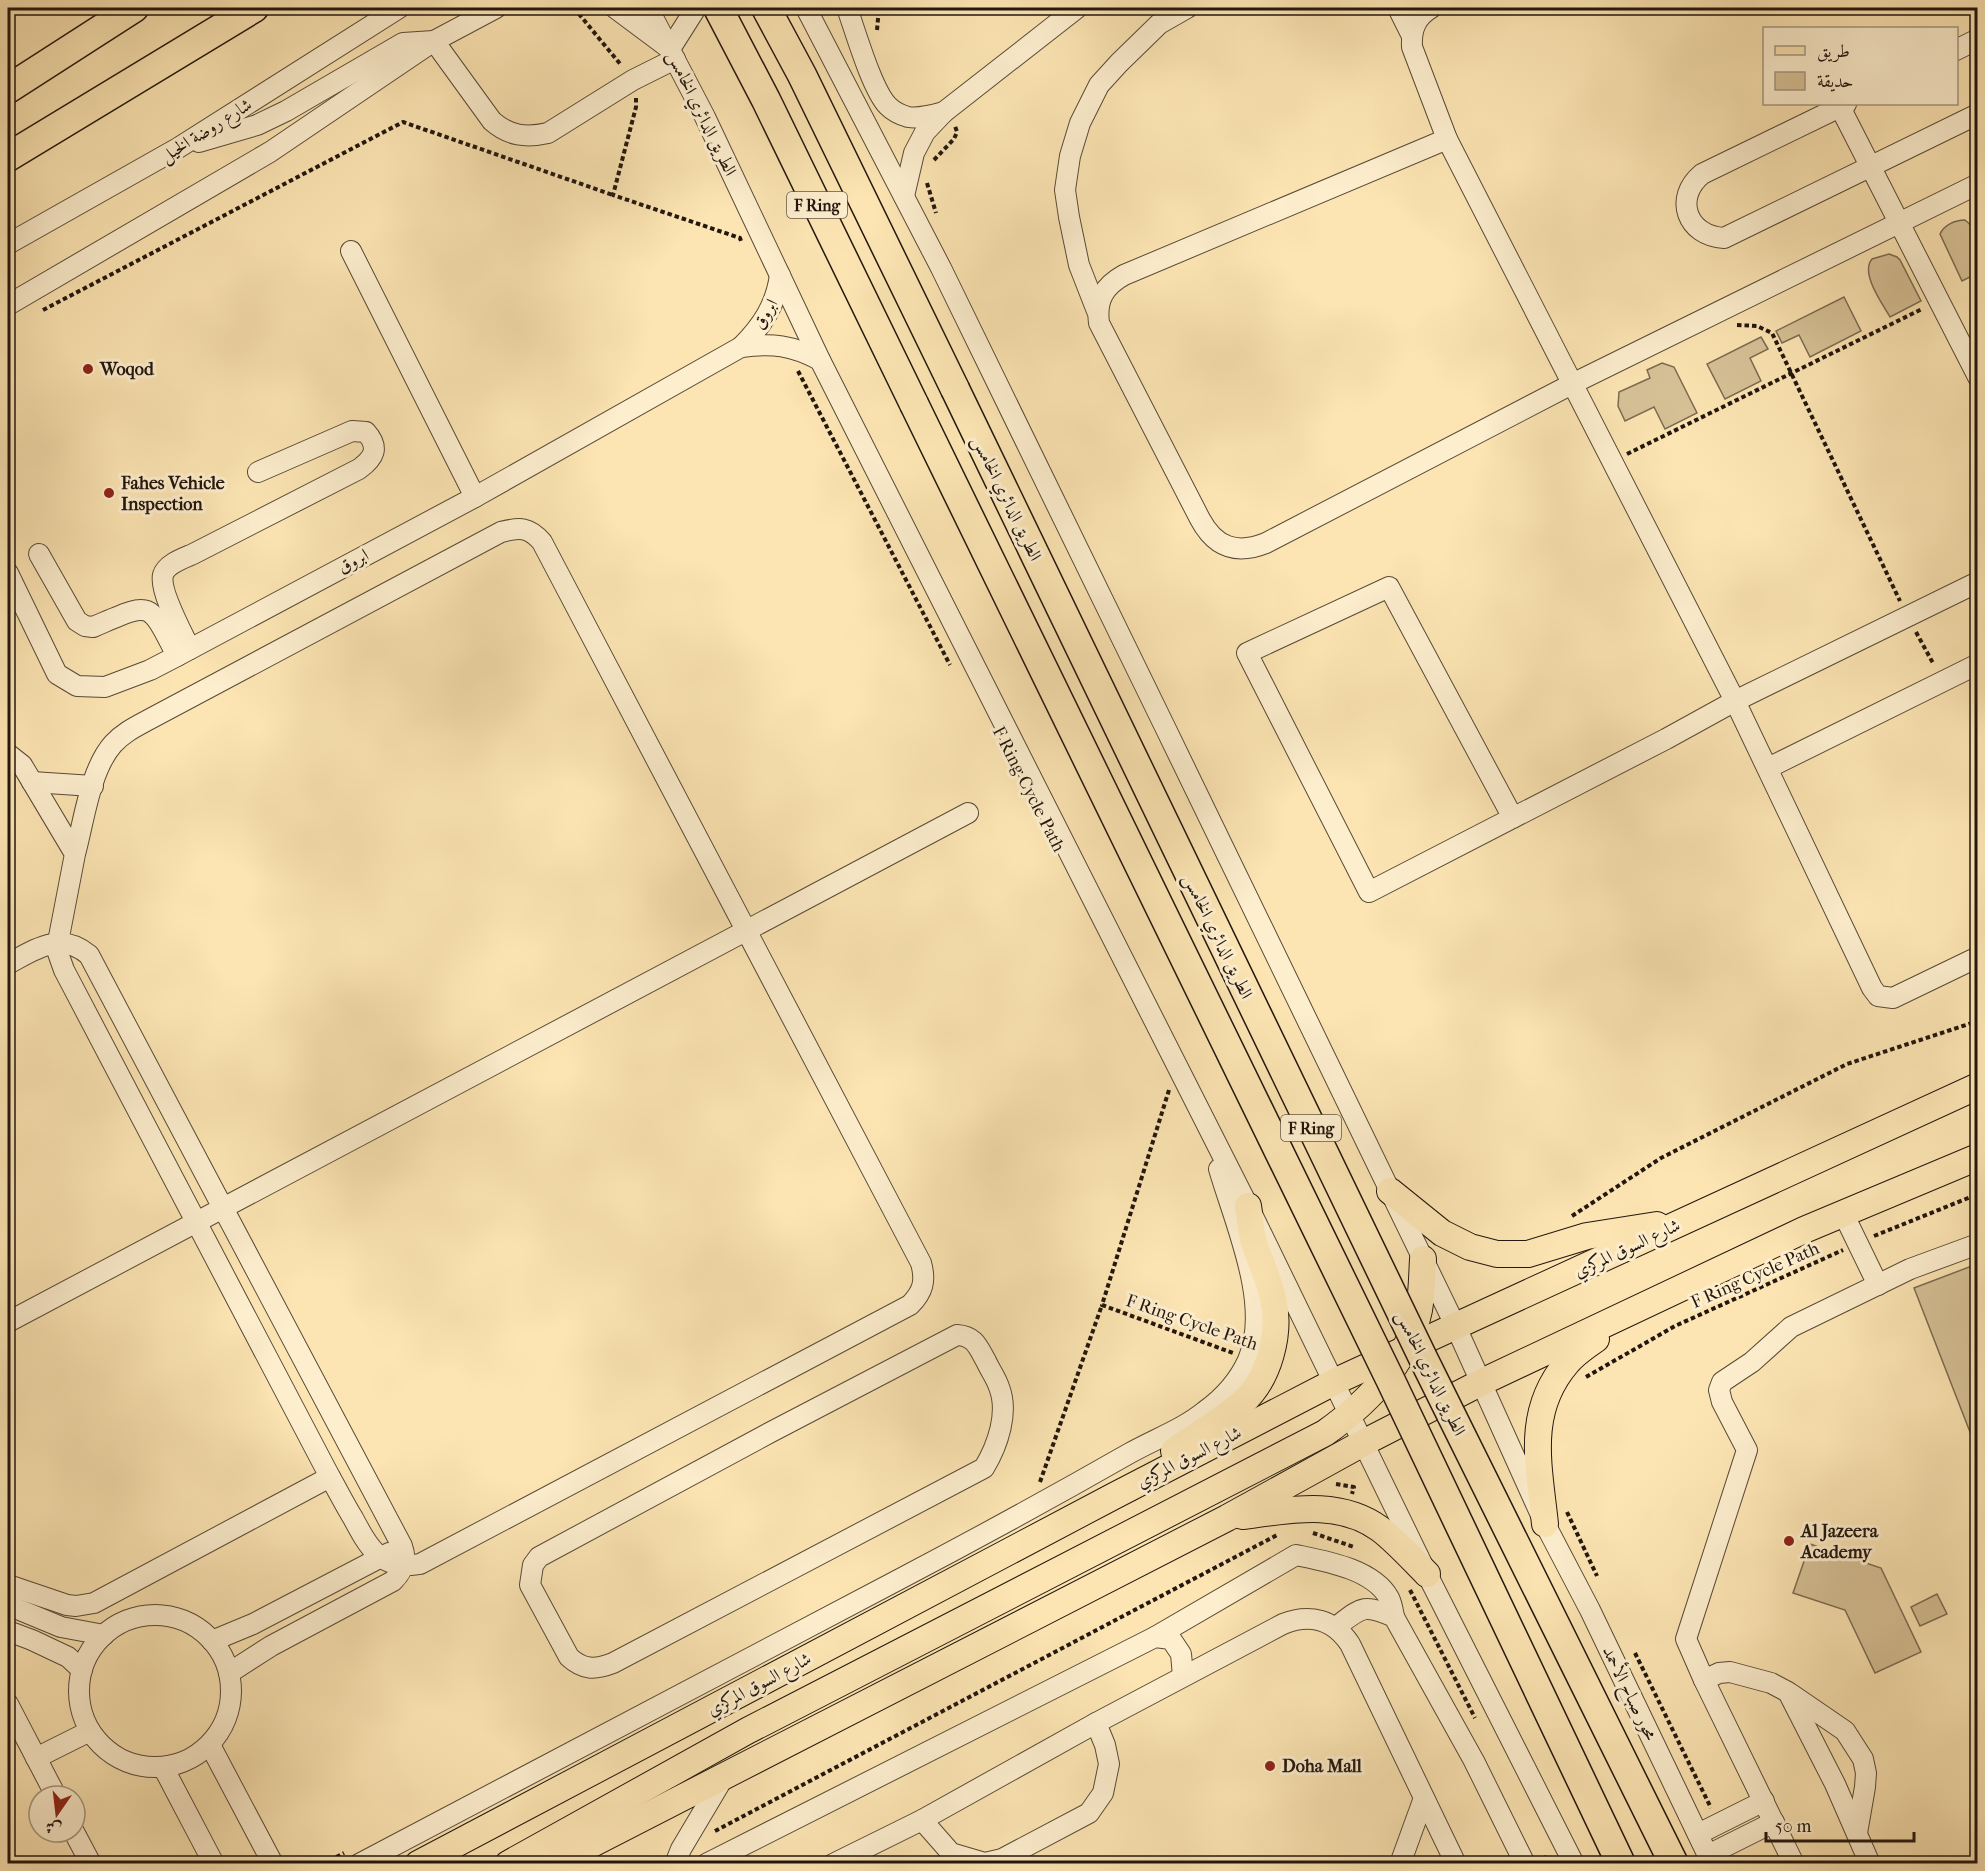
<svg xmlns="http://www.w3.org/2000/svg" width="1985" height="1871" viewBox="0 0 1985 1871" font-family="'IM FELL French Canon',Amiri,serif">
	<rect width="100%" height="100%" fill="#fce5b3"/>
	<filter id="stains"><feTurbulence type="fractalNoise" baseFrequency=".00333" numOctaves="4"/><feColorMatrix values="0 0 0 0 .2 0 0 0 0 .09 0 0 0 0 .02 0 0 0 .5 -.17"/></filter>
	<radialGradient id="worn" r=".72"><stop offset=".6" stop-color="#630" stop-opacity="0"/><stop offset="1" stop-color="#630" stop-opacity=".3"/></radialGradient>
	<g fill="#d7c297" stroke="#7c6c52" stroke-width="1.5">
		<path d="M1965 220C1982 232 1978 255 1978 273L1962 281 1940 234C1944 225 1955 220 1965 220Z"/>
		<path d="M1889 254 1897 257 1900 260 1921 301 1890 317C1882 303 1860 273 1872 259Z"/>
		<polygon points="1844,297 1861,331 1810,357 1799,335 1782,343 1776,331"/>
		<polygon points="1761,337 1768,349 1750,358 1761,381 1725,399 1707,364"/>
		<polygon points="1662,363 1674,367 1697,413 1665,429 1654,407 1625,421 1618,406 1619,392 1650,378 1647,370"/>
		<polygon points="1977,1264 1978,1264 1977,1450 1914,1288"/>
		<polygon points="1810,1544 1881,1568 1921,1652 1875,1673 1845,1610 1793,1593"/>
		<polygon points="1937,1594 1947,1614 1920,1626 1911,1607"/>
	</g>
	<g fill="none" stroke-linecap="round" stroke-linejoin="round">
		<g stroke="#584a37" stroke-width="22">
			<g id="minor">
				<polyline points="615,8 670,49 696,8"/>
				<polyline points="648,8 705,117 820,360 1248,1206 1427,1574 1574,1864"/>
				<polyline points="806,8 941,268 1164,725 1456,1327 1545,1524 1590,1610 1712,1864"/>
				<path d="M847 8C855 30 872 90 888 106 893 111 901 115 908 117 920 119 933 115 944 112"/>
				<polyline points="1398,8 1412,36"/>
				<path d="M1431 8C1416 17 1411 29 1412 47L1447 139 1735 701 1872 988 1878 996 1893 998 1978 957"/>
				<path d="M434 41 492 121C509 136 526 138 548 133L633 80 675 59"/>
				<polyline points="1956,50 1978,39"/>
				<path d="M1846 104 1702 174C1673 198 1687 236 1724 238L1978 114"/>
				<polyline points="1840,107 1978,377"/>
				<path d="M1447 139 1124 275C1104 286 1096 300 1099 323L1200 519C1215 547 1236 555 1266 543L1574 383 1978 184"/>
				<polyline points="199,142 257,125 286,111 403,43 434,41"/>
				<polyline points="904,196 914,153 925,132 944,112 1077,8"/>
				<polyline points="8,244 178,148 399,8"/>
				<polyline points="351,251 475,497"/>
				<polyline points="8,305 270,152 434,41 496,8"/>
				<polyline points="1097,311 1079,265 1069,217 1065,190 1070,156 1080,123 1099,85 1119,63 1159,24 1187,8"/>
				<path d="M741 347C773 343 791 345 820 360"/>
				<path d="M39 554 77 621 85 626 93 627C152 602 148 599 177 656"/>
				<path d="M8 573 57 674 77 686 105 687 150 670 177 656 475 497 741 347C762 326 776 305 780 275"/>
				<path d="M190 649C183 634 159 591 163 575 166 564 184 558 193 554L359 469C374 458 380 448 366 432L352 431 258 472"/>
				<path d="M8 754 22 765 75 854 58 942V953L64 970 330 1477C338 1491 345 1505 353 1518 369 1548 381 1571 420 1564L910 1305C923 1292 926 1281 921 1263L542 542C529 527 520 527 501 532L148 720C135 727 123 733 113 744 90 770 84 821 75 854"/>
				<polyline points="1768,768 1978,664"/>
				<polyline points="32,782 93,786"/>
				<polyline points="1513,818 1389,587 1247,653 1369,892 1666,739 1735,701 1978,582"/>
				<path d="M8 964C36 949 60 931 89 955L402 1546C407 1560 404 1570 393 1581L271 1646 229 1673"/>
				<polyline points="1843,1213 1878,1285"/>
				<polyline points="8,1322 968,813"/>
				<path d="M957 1335C975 1336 978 1347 986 1361 990 1370 996 1378 999 1387 1009 1412 998 1445 984 1468L613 1663C595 1670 583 1670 569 1657L530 1585 533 1565 539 1557 771 1432Z"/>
				<polyline points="8,1585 67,1605 76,1606 94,1603 330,1477"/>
				<polyline points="8,1605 61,1627 104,1635"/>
				<circle cx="155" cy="1691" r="76"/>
				<path d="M1336 1627C1361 1608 1363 1603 1394 1617L1474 1761 1525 1864"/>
				<polyline points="8,1631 32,1640 68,1657 82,1670"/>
				<path d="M1155 1637 1296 1555C1325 1561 1373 1569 1389 1598 1392 1604 1393 1611 1394 1617"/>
				<polyline points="212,1641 253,1624 389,1553"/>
				<polyline points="1704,1680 1719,1673 1730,1672 1771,1683 1788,1692 1835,1784 1870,1864"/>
				<polyline points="1791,1694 1845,1731 1863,1759 1866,1773 1865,1787 1857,1833"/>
				<polyline points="8,1704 56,1796"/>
				<polyline points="210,1745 273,1864"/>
				<polyline points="36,1758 90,1731"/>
				<polyline points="163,1767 214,1864"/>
				<polyline points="922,1820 951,1853 985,1863 1002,1859 1089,1813 1103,1793 1109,1764 1105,1745 1096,1723"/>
				<polyline points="74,1832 91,1864"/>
				<polyline points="1698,1834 1764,1801"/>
				<polyline points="1708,1855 1774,1822"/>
				<path d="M359 1864C538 1768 718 1674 898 1580 976 1539 1053 1497 1130 1453 1155 1439 1183 1429 1205 1411 1223 1398 1239 1380 1248 1360 1272 1305 1235 1224 1219 1169"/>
				<polyline points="675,1864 681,1849 725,1775"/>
				<polyline points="706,1864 1155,1637 1171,1639 1181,1654 1183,1676"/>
				<path d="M833 1864 922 1820 1096 1723 1283 1624C1310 1613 1334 1620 1350 1644L1456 1864"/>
				<polyline points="1400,1864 1424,1798"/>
				<polyline points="1794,1864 1704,1680 1686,1639 1747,1450 1722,1402 1719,1390 1722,1382 1752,1362 1791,1327 1910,1269 1978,1244"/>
			</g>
		</g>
		<g stroke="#22160e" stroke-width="28">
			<g id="major">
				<polyline points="1390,1191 1442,1233 1470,1247 1497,1254 1528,1254 1587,1236 1657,1225"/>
				<path d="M1174 1451C1196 1435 1221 1421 1242 1403 1269 1379 1281 1334 1273 1298 1269 1280 1261 1263 1255 1246 1251 1233 1250 1219 1248 1206"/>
				<path d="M1242 1516C1289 1510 1339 1499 1380 1529 1397 1542 1412 1559 1427 1574"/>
				<path d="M1545 1524C1539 1466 1525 1412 1567 1363 1574 1354 1586 1346 1596 1339"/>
				<polyline points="418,1864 1114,1496 1334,1382 1978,1086"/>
				<path d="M508 1864 747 1731 1325 1433C1367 1403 1408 1363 1419 1310 1422 1294 1422 1276 1423 1259"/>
				<polyline points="553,1864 1227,1518 1363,1443 1482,1382 1804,1230 1978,1157"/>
			</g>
		</g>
		<g stroke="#22160e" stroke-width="31">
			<g id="highway">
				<polyline points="718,8 766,100 914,404"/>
				<polyline points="766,8 802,75 955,389"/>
				<polyline points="8,89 134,8"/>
				<polyline points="8,157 254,8"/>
			</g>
		</g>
		<g stroke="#22160e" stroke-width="4" stroke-dasharray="4.5 3" stroke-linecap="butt">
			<polyline points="574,8 621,65"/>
			<polyline points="877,30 879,8"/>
			<polyline points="636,98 636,107 613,195 740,238 741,241"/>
			<polyline points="934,160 954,139 957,132 955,126"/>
			<polyline points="927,183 936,213"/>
			<polyline points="43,310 403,122 613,195"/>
			<polyline points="1737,325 1757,326 1772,333 1900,601"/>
			<polyline points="798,371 950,665"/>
			<polyline points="1627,454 1922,309"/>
			<polyline points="1916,632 1934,665"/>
			<polyline points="1169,1090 1102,1305 1233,1353"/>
			<polyline points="1572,1216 1661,1158 1847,1064 1978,1021"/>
			<polyline points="1874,1236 1978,1194"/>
			<polyline points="1586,1377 1675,1326 1843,1250"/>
			<polyline points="1040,1482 1102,1305"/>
			<polyline points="1336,1484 1354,1487 1352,1494"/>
			<polyline points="1567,1512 1597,1576"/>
			<polyline points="1313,1533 1354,1547"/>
			<polyline points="1410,1590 1475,1718"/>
			<polyline points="1635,1653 1711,1808"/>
			<polyline points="715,1831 1279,1534"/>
			<polyline points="1544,1856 1548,1864"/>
			<polyline points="323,1864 344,1853"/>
		</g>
		<use href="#minor" stroke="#fdeece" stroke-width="20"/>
		<use href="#major" stroke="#fce5b3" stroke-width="26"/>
		<use href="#highway" stroke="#fce5b3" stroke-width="28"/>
		<g stroke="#22160e" stroke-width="31" stroke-linecap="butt">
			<g id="highway-bridge">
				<polyline points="955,389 1423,1358 1674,1864"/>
				<polyline points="914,404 1390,1379 1621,1864"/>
			</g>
		</g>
		<use href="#highway-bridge" stroke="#fce5b3" stroke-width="28"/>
	</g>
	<g fill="#8f2418" stroke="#fdeece" stroke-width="2">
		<circle cx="88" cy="369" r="6"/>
		<circle cx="109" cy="493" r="6"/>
		<circle cx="1789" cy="1541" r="6"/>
		<circle cx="1270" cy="1766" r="6"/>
	</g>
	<g text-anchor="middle" stroke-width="6" stroke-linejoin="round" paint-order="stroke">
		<g fill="#fdeece" stroke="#645748" stroke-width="1.5">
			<rect x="787" y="192" width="60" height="26" rx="4.5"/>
			<rect x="1281" y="1115" width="60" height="26" rx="4.5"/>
		</g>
		<g font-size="16" font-weight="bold" fill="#22160e">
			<text x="817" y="211">F Ring</text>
			<text x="1311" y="1134">F Ring</text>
		</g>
		<g font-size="18" fill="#22160e" stroke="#fdeece">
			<text transform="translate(702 113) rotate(64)" y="6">الطريق الدائري الخامس</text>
			<text transform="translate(206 130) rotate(-32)" y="6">شارع روضة الخيل</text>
			<text transform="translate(765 314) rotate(-60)" y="6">ابروق</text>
			<text transform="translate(1007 498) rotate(64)" y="6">الطريق الدائري الخامس</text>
			<text transform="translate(353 561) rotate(-28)" y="6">ابروق</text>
			<text transform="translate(1029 789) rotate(63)" y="6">F Ring Cycle Path</text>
			<text transform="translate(1218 936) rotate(64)" y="6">الطريق الدائري الخامس</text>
			<text transform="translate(1627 1248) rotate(-25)" y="6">شارع السوق المركزي</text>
			<text transform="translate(1755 1275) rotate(-24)" y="6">F Ring Cycle Path</text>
			<text transform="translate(1192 1322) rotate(19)" y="6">F Ring Cycle Path</text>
			<text transform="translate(1431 1373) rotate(64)" y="6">الطريق الدائري الخامس</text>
			<text transform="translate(1189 1457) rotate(-27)" y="6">شارع السوق المركزي</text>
			<text transform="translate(759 1684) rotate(-28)" y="6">شارع السوق المركزي</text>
			<text transform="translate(1630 1693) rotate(64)" y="6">محور صباح الأحمد</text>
		</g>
		<g font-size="18" font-weight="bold" fill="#22160e" stroke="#fdeece" text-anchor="start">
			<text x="100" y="375">Woqod</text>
			<text x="121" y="489">Fahes Vehicle<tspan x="121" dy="21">Inspection</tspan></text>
			<text x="1801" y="1537">Al Jazeera<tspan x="1801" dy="21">Academy</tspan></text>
			<text x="1282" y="1772">Doha Mall</text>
		</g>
	</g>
	<rect width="1985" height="1871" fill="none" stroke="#fce5b3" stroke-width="30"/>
	<rect x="9" y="9" width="1967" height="1853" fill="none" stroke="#22160e" stroke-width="3"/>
	<rect x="15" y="15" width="1955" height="1841" fill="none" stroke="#22160e" stroke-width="1.5"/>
	<rect x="1763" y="27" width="195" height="78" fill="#fdeece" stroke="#a59881" stroke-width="1.5"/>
	<rect x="1775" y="46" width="30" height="9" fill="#fce5b3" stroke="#a59881" stroke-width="1.5"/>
	<text x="1817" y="57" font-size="18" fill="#22160e">طريق</text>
	<rect x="1775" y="72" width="30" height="18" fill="#d7c297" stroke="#a59881" stroke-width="1.5"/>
	<text x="1817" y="87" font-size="18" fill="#22160e">حديقة</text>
	<g transform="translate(57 1814) rotate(194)"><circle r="28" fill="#fdeece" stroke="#a59881" stroke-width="1.5"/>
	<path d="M0-4.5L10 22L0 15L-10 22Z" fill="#8f2418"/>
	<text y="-9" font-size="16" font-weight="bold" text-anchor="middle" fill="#22160e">ش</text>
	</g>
	<path d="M1766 1832v9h148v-9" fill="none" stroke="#22160e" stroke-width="3"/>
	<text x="1775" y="1832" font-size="18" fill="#22160e" stroke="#fdeece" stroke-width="4.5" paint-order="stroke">50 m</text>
	<rect width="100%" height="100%" filter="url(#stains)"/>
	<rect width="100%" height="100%" fill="url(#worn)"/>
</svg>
